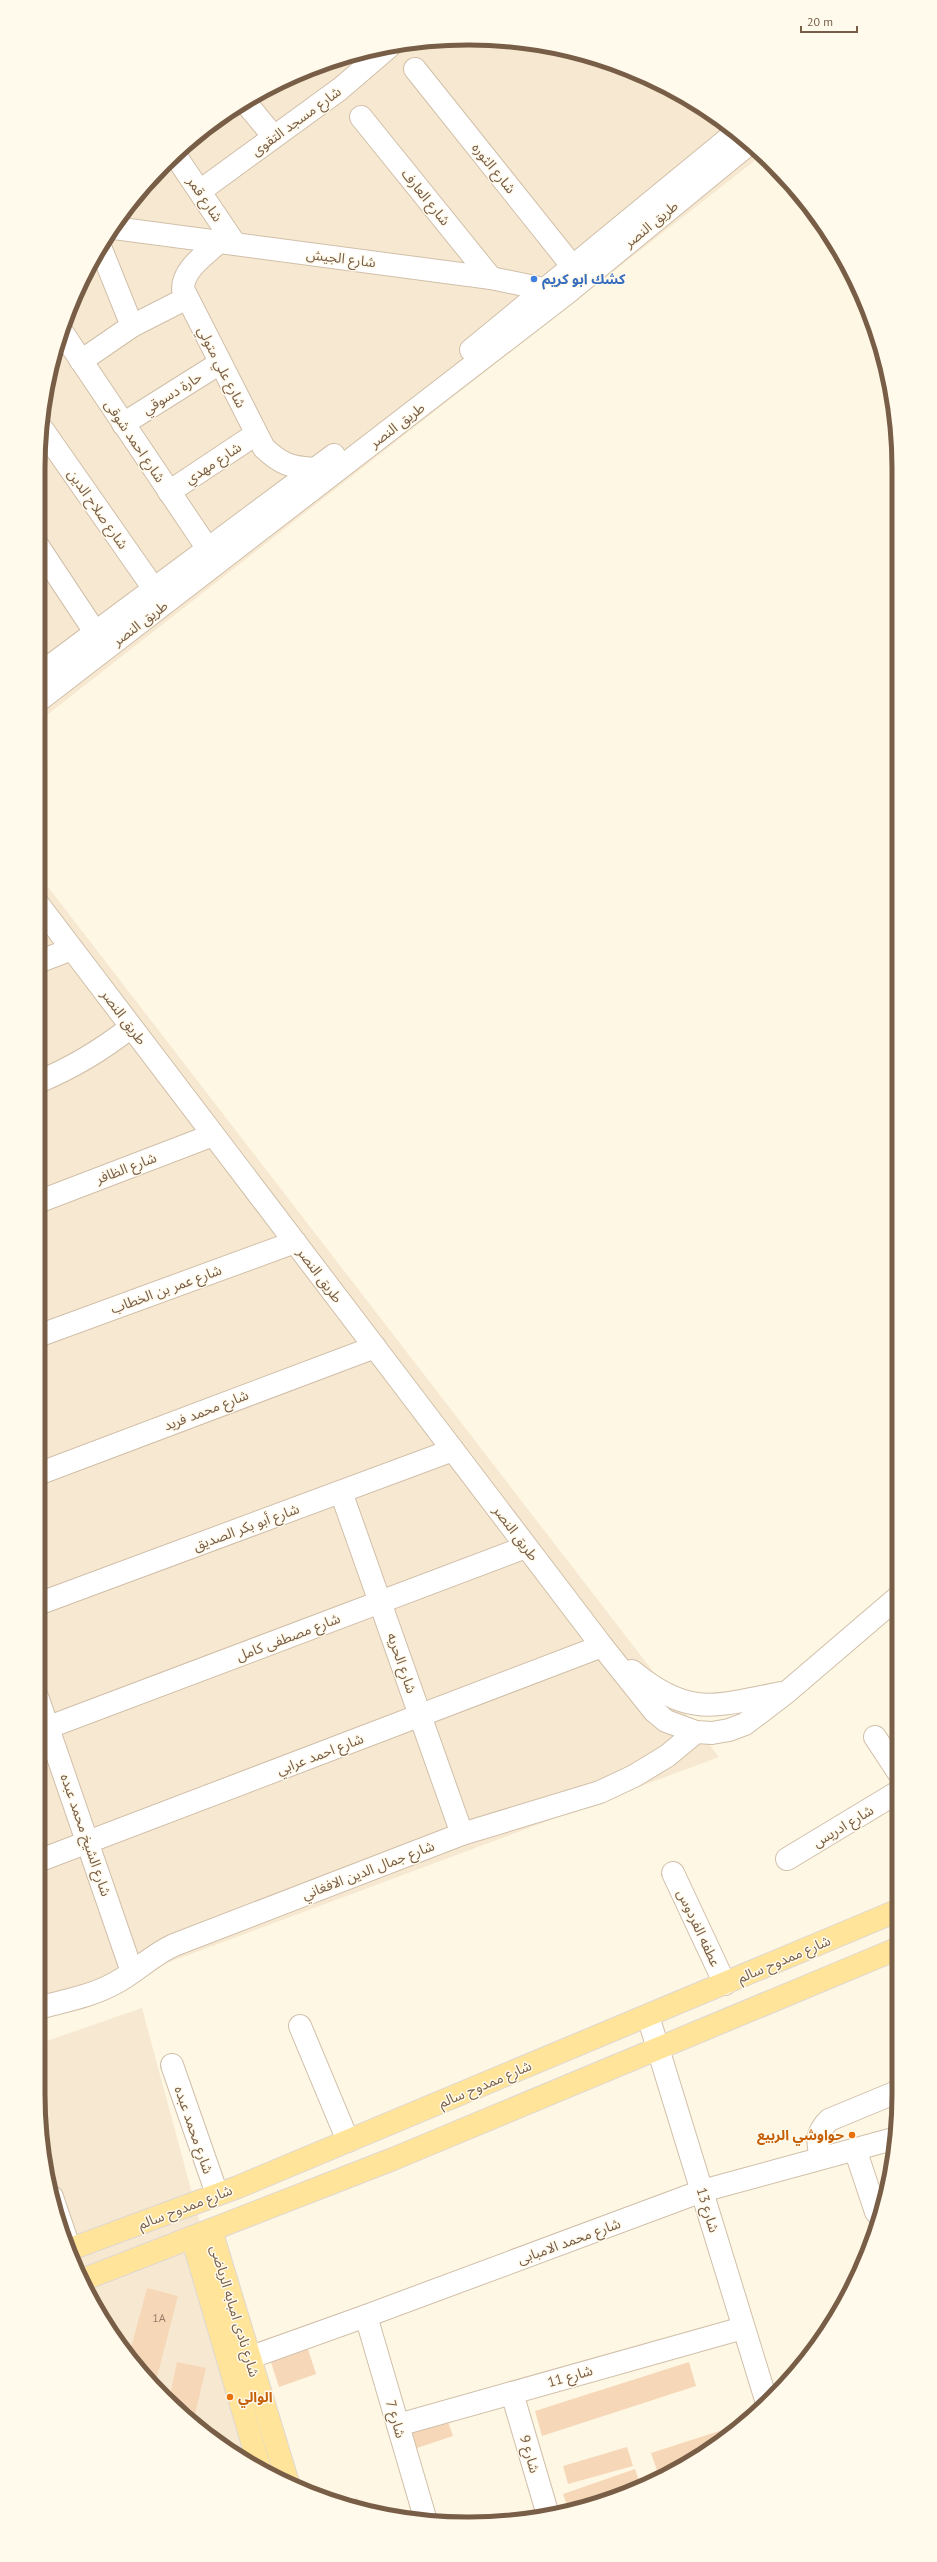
<svg xmlns="http://www.w3.org/2000/svg" width="937" height="2562" viewBox="0 0 937 2562" font-family="'PT Sans','Noto Sans Arabic',sans-serif">
	<rect width="100%" height="100%" fill="#fef7e4"/>
	<g fill="#f7e9d1">
		<polygon points="496,39 580,53 684,96 752,145 762,155 38,722 38,469 53,357 82,278 127,207 184,145 253,96 330,61 412,42"/>
		<polygon points="38,874 719,1757 38,2011"/>
		<polygon points="142,2008 212,2267 278,2480 207,2435 145,2378 96,2309 71,2258 46,2177 38,2094 38,2044"/>
	</g>
	<g fill="#f6d8b9">
		<polygon points="147,2288 178,2296 156,2381 145,2378 129,2355"/>
		<polygon points="306,2343 316,2374 279,2387 269,2356"/>
		<polygon points="177,2362 206,2368 193,2423 169,2400"/>
		<polygon points="689,2362 696,2386 542,2436 535,2411"/>
		<polygon points="446,2416 453,2436 411,2450 405,2429"/>
		<polygon points="741,2424 708,2451 660,2479 651,2453"/>
		<polygon points="627,2447 633,2466 568,2484 563,2466"/>
		<polygon points="635,2469 641,2487 580,2509 569,2511 563,2494"/>
		<polygon points="357,2498 361,2510 340,2503"/>
	</g>
	<g fill="none" stroke-linecap="round" stroke-linejoin="round">
		<g stroke="#d1bfa9" stroke-width="24">
			<g id="minor">
				<polyline points="415,69 573,267"/>
				<polyline points="245,102 274,137"/>
				<polyline points="361,117 491,278"/>
				<polyline points="175,155 235,244"/>
				<polyline points="200,191 340,89 389,47"/>
				<polyline points="114,228 491,278 554,291"/>
				<path d="M219 242C205 255 183 269 183 289L264 448C282 465 291 467 314 469"/>
				<polyline points="101,249 132,326"/>
				<polyline points="62,332 208,549"/>
				<polyline points="471,350 735,133"/>
				<polyline points="81,361 132,326 187,298"/>
				<polyline points="123,424 220,363"/>
				<polyline points="43,430 154,589"/>
				<polyline points="169,492 256,434"/>
				<polyline points="38,546 95,632"/>
				<polyline points="38,675 334,455"/>
				<polyline points="38,701 567,293 750,143"/>
				<polyline points="38,904 602,1646 654,1711 666,1721 696,1732 712,1733 729,1730 745,1724 787,1692 898,1597"/>
				<polyline points="38,962 72,949"/>
				<path d="M38 1082C72 1068 102 1050 131 1027"/>
				<polyline points="38,1202 213,1135"/>
				<polyline points="38,1336 295,1242"/>
				<polyline points="38,1474 375,1347"/>
				<polyline points="341,1492 462,1834"/>
				<polyline points="38,1604 453,1450"/>
				<path d="M632 1671C689 1718 715 1706 781 1693"/>
				<polyline points="38,1699 132,1972"/>
				<polyline points="49,1727 526,1547"/>
				<polyline points="875,1737 898,1772"/>
				<polyline points="787,1859 898,1792"/>
				<polyline points="38,1861 602,1646"/>
				<polyline points="673,1873 725,1984"/>
				<path d="M38 2008C64 2001 93 1996 117 1982 137 1971 152 1955 174 1945L462 1834 600 1792 634 1776 667 1756 696 1732"/>
				<polyline points="648,2016 767,2403"/>
				<polyline points="300,2026 348,2141"/>
				<polyline points="172,2065 217,2194"/>
				<polyline points="855,2149 876,2212"/>
				<path d="M821 2158C817 2141 816 2133 829 2120L899 2091"/>
				<polyline points="52,2197 70,2250"/>
				<polyline points="366,2316 426,2521"/>
				<polyline points="232,2364 366,2316 702,2191 893,2139"/>
				<polyline points="512,2393 548,2515"/>
				<polyline points="398,2425 743,2328"/>
			</g>
		</g>
		<g stroke="#dfd8d3" stroke-width="24">
			<g id="major">
				<polyline points="211,2230 288,2483"/>
				<polyline points="192,2237 260,2469"/>
				<polyline points="68,2250 238,2187 899,1910"/>
				<polyline points="82,2280 393,2159 899,1948"/>
			</g>
		</g>
		<use href="#minor" stroke="#fff" stroke-width="22"/>
		<use href="#major" stroke="#ffe49a" stroke-width="22"/>
	</g>
	<circle fill="#3f7fe0" stroke="#fffaec" stroke-width="1.5" cx="534" cy="279" r="4"/>
	<g fill="#e8710a" stroke="#fffaec" stroke-width="1.5">
		<circle cx="852" cy="2135" r="4"/>
		<circle cx="230" cy="2397" r="4"/>
	</g>
	<g text-anchor="middle" stroke-width="3" stroke-linejoin="round" paint-order="stroke">
		<g font-size="12" fill="#987c64">
			<text x="159" y="2322">1A</text>
		</g>
		<g font-size="14" fill="#795e47" stroke="#fffaec">
			<text transform="translate(296 121) rotate(-36)" y="5">شارع مسجد التقوى</text>
			<text transform="translate(494 168) rotate(51)" y="5">شارع الثوره</text>
			<text transform="translate(426 197) rotate(51)" y="5">شارع العارف</text>
			<text transform="translate(205 199) rotate(56)" y="5">شارع قمر</text>
			<text transform="translate(651 224) rotate(-39)" y="5">طريق النصر</text>
			<text transform="translate(341 258) rotate(7)" y="5">شارع الجيش</text>
			<text transform="translate(222 367) rotate(63)" y="5">شارع علي متولي</text>
			<text transform="translate(172 393) rotate(-32)" y="5">حارة دسوقي</text>
			<text transform="translate(397 425) rotate(-37)" y="5">طريق النصر</text>
			<text transform="translate(135 441) rotate(56)" y="5">شارع احمد شوقى</text>
			<text transform="translate(213 463) rotate(-33)" y="5">شارع مهدي</text>
			<text transform="translate(98 509) rotate(55)" y="5">شارع صلاح الدين</text>
			<text transform="translate(140 623) rotate(-37)" y="5">طريق النصر</text>
			<text transform="translate(124 1017) rotate(53)" y="5">طريق النصر</text>
			<text transform="translate(126 1168) rotate(-21)" y="5">شارع الظافر</text>
			<text transform="translate(320 1275) rotate(53)" y="5">طريق النصر</text>
			<text transform="translate(166 1289) rotate(-20)" y="5">شارع عمر بن الخطاب</text>
			<text transform="translate(206 1410) rotate(-21)" y="5">شارع محمد فريد</text>
			<text transform="translate(246 1527) rotate(-20)" y="5">شارع أبو بكر الصديق</text>
			<text transform="translate(516 1533) rotate(53)" y="5">طريق النصر</text>
			<text transform="translate(288 1637) rotate(-21)" y="5">شارع مصطفى كامل</text>
			<text transform="translate(402 1663) rotate(71)" y="5">شارع الحريه</text>
			<text transform="translate(320 1754) rotate(-21)" y="5">شارع احمد عرابي</text>
			<text transform="translate(843 1826) rotate(-31)" y="5">شارع ادريس</text>
			<text transform="translate(86 1835) rotate(71)" y="5">شارع الشيخ محمد عبده</text>
			<text transform="translate(368 1870) rotate(-21)" y="5">شارع جمال الدين الافغاني</text>
			<text transform="translate(699 1928) rotate(65)" y="5">عطفه الفردوس</text>
			<text transform="translate(784 1959) rotate(-23)" y="5">شارع ممدوح سالم</text>
			<text transform="translate(485 2084) rotate(-23)" y="5">شارع ممدوح سالم</text>
			<text transform="translate(194 2130) rotate(71)" y="5">شارع محمد عبده</text>
			<text transform="translate(185 2207) rotate(-21)" y="5">شارع ممدوح سالم</text>
			<text transform="translate(708 2210) rotate(73)" y="5">شارع 13</text>
			<text transform="translate(569 2241) rotate(-20)" y="5">شارع محمد الامبابى</text>
			<text transform="translate(235 2311) rotate(73)" y="5">شارع نادى امبابه الرياضى</text>
			<text transform="translate(570 2376) rotate(-16)" y="5">شارع 11</text>
			<text transform="translate(396 2419) rotate(74)" y="5">شارع 7</text>
			<text transform="translate(530 2454) rotate(74)" y="5">شارع 9</text>
		</g>
		<g font-size="14" font-weight="bold" fill="#366cbe" stroke="#fffaec" text-anchor="start">
			<text x="542" y="284">كشك ابو كريم</text>
		</g>
		<g font-size="14" font-weight="bold" fill="#c56008" stroke="#fffaec" text-anchor="end">
			<text x="844" y="2140">حواوشي الربيع</text>
			<text x="238" y="2402" text-anchor="start">الوالي</text>
		</g>
	</g>
	<path d="M0 0H937V2562H0ZM468 45H469A423 423 0 0 1 892 468V2094A423 423 0 0 1 469 2517H468A423 423 0 0 1 45 2094V468A423 423 0 0 1 468 45Z" fill="#fffaec" fill-rule="evenodd"/>
	<path fill="none" stroke="#795e47" stroke-width="5" d="M468 45H469A423 423 0 0 1 892 468V2094A423 423 0 0 1 469 2517H468A423 423 0 0 1 45 2094V468A423 423 0 0 1 468 45Z"/>
	<path d="M801 26v6h56v-6" fill="none" stroke="#795e47" stroke-width="2"/>
	<text x="807" y="26" font-size="12" fill="#795e47" stroke="#fffaec" stroke-width="3" paint-order="stroke">20 m</text>
</svg>
